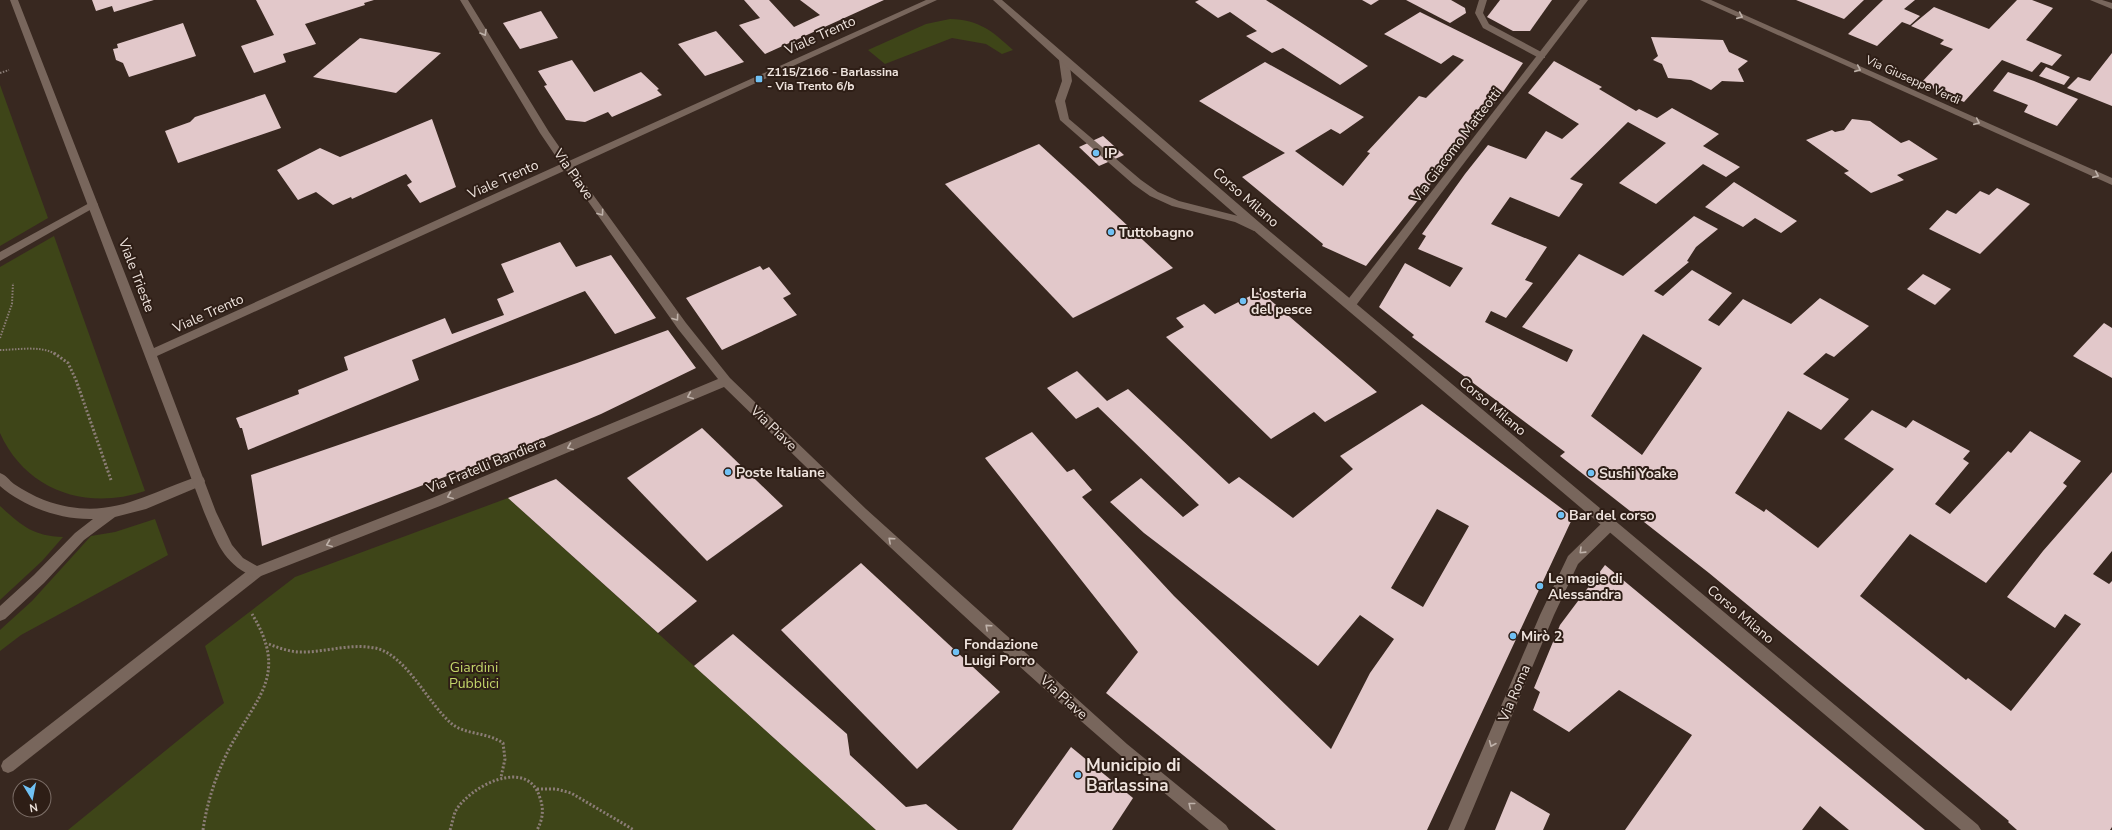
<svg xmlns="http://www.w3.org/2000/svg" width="2112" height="830" viewBox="0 0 2112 830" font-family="'Nunito Sans',sans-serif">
	<rect width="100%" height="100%" fill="#382820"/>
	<g fill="#3e4518">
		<path d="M950 19C980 20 992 31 1013 50L1002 54 986 44 952 38 885 64 868 50 926 24Z"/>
		<polygon points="0,85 48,218 0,246"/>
		<path d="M54 236 145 491C87 511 26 491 0 433V267Z"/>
		<polygon points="508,498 876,830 68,830 224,703 205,646 295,577"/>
		<path d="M0 506C22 526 33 536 63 537L42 561 0 600Z"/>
		<polygon points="155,519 168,555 21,635 0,651 0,630 32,601 91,536 115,532"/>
	</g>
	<g fill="#e2c8ca" fill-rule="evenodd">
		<polygon points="92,0 154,0 114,12 112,6 96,11"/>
		<polygon points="256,0 374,0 364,3 365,5 305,24 316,44 283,54 286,62 254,73 241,46 274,35"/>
		<polygon points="744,0 769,0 794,27 820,15 800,0 884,0 765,54 739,25 760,18"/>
		<polygon points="1199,0 1266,0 1368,66 1340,85 1283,48 1272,53 1246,36 1257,31 1230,12 1218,18 1195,2"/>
		<polygon points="1362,0 1379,0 1371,5"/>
		<polygon points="1406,0 1451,0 1465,8 1466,13 1450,23"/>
		<polygon points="1500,0 1552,0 1530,31 1513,31 1487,17"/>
		<polygon points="1796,0 1864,0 1844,19"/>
		<polygon points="1883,0 1915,0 1904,9 1920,16 1910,25 1902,22 1877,46 1848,34"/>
		<polygon points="2017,0 2032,0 2053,8 2026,40 2062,55 2052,66 2041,62 2032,72 2002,60 1964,102 1921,83 1953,49 1940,44 1944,40 1911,26 1934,7 1989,29"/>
		<polygon points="541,11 558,38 520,49 503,23"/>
		<polygon points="1420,12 1523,63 1501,95 1366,266 1322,246 1323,244 1242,177 1285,153 1199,101 1265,62 1364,117 1340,134 1331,129 1295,151 1343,186 1370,153 1367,152 1419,96 1426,98 1464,60 1453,55 1441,64 1384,34"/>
		<polygon points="183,23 196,56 129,77 123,63 116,60 113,49 118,48 117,44"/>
		<polygon points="716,31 744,62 705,76 678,44"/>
		<polygon points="1651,37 1723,40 1729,52 1748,61 1738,69 1744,82 1722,81 1711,90 1691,80 1668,78 1662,64 1653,60 1658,56"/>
		<polygon points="360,38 441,53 396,93 313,77"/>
		<polygon points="2112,53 2112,106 2067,88 2078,77 2090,81"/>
		<polygon points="572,60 594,92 641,72 659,89 657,90 662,95 612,117 608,112 585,122 566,120 544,86 547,85 538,71"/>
		<path d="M1554 61 1602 87 1599 89 1636 111 1639 109 1657 118 1672 108 1719 134 1703 146 1740 167 1726 177 1703 164 1656 204 1619 183 1666 143 1628 122 1570 179 1583 184 1559 217 1510 197 1491 224 1547 247 1525 280 1533 283 1506 318 1491 311 1485 322 1567 362 1573 350 1522 327 1579 254 1623 276 1694 216 1718 229 1696 247 1687 261 1689 262 1654 291 1663 296 1692 270 1732 293 1708 320 1719 326 1743 299 1791 324 1820 298 1869 326 1834 357 1826 353 1803 374 1849 399 1821 430 1788 411 1735 493 1764 512 1766 509 1818 548 1894 469 1844 439 1872 410 1906 428 1913 420 1970 451 1963 459 1969 463 1935 504 1950 514 2008 451 2011 453 2030 431 2081 461 2063 483 2067 486 1986 583 1910 534 1860 596 1966 680 1968 678 2011 711 2081 624 2065 614 2055 628 2007 597 2043 551 2112 472V551L2093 574 2109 584 2112 581V827L2110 830H2017L2008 822 2009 821 1709 573 1560 456 1565 452 1412 337 1414 335 1379 307 1405 263 1450 287 1463 268 1418 249 1426 236 1422 234 1465 174 1488 145 1526 159 1546 131 1562 139 1579 124 1528 93ZM1643 334 1702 368 1642 455 1591 416Z"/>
		<polygon points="2046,67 2070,77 2064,85 2039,76"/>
		<polygon points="2008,72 2034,81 2078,99 2057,126 2024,112 2028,105 1993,91"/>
		<polygon points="265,94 281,128 178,163 165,131 190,122 195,117"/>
		<polygon points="432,119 456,187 420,203 407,185 412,182 406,174 352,199 351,197 333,205 316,192 298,200 277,170 320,148 340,157"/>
		<polygon points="1852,119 1870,121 1901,143 1909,140 1938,159 1897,175 1904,180 1871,193 1844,173 1849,171 1806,140 1832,130 1835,132 1844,130"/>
		<polygon points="1103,136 1124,155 1099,166 1079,147"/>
		<polygon points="1039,144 1085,186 1173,268 1073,318 945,184"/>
		<polygon points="1734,182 1797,221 1781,233 1755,218 1743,227 1705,207"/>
		<polygon points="1997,188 2030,204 1980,254 1929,229 1947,210 1956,214 1980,191 1989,195"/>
		<polygon points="560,242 576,267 611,255 656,318 615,334 585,291 412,360 419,380 248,450 242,428 240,428 236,418 299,394 298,390 348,370 344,357 445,318 452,334 504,315 497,299 514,292 501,264"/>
		<polygon points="760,266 763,270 769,267 791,294 783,298 797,315 722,350 686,298"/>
		<polygon points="1923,274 1951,289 1935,305 1907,289"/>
		<polygon points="1260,291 1377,392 1325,422 1314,412 1271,439 1166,337 1184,327 1176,318 1204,304 1215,314"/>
		<polygon points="2104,323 2112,328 2112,378 2073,356"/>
		<polygon points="668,330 696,368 601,414 513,451 262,546 251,475 577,363"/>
		<path d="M1077 371 1107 401 1128 389 1229 484 1239 477 1293 518 1353 469 1340 456 1422 404 1573 517 1427 830H1276L1106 693 1138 652 985 458 1032 432 1067 472 1074 469 1092 490 1082 497 1174 596 1331 749 1370 673 1394 639 1360 615 1318 666 1144 533 1110 502 1141 478 1183 517 1199 505 1098 407 1076 419 1047 388ZM1437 509 1469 526 1423 607 1391 588Z"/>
		<polygon points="702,428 783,506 707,561 627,478"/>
		<polygon points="556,479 697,601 658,633 508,498"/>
		<polygon points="861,563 1000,692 917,769 781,630"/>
		<polygon points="1605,565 1788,717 1925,830 1849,830 1820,806 1802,830 1625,830 1692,735 1619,690 1569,732 1533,710 1540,692 1534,688 1560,625"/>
		<polygon points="733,634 847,734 850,755 906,807 926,804 958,830 876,830 694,666"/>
		<polygon points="1071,747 1133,798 1112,830 1012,830"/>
		<polygon points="1511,791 1550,814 1543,830 1495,830"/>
	</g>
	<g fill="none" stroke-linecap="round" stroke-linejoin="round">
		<g stroke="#8b7d76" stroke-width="2" stroke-dasharray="1.5 1.5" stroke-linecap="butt">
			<polyline points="0,73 9,70"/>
			<polyline points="0,338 12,304 13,283"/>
			<path d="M0 350C16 350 41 345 55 354"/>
		</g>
		<g stroke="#8b7d76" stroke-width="3" stroke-dasharray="2 2" stroke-linecap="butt">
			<polyline points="54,353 68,363 76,380 111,480"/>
			<path d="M269 644C278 648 288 651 298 652 324 653 349 643 375 648 406 654 428 704 452 724 466 735 487 732 503 743L505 759 501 777"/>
			<polyline points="537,789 556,789 571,793 634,830"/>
			<path d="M203 830C207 802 216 775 229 749 257 696 289 675 252 614"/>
			<path d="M450 830C452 824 453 818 455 812 469 786 528 756 540 798 544 809 543 819 537 830"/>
		</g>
		<g fill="#78665c" fill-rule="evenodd">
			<polygon points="1479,0 1487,0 1483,13 1489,24 1545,54 1545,58 1539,58 1483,28 1475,13"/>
			<polygon points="1064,57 1069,60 1072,81 1065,101 1069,119 1141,180 1158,192 1179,201 1242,217 1262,227 1263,229 1262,231 1254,231 1235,222 1172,206 1150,196 1133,184 1060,120 1055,101 1062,81 1059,60"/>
			<polygon points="93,201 98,204 97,206 0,261 0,252"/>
			<path d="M0 473C6 475 9 480 14 484 23 490 34 496 44 500 108 523 142 495 199 476L203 477 205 481 203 485 146 509 115 517 84 540 44 583 5 619 0 621V606L34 575 75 533 93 519C61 520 24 507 0 486Z"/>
			<polygon points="256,566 261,568 263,572 261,576 13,771 8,773 3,771 1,766 3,761 251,568"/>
		</g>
		<g fill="#78665c" fill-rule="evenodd">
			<path d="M10 0H18L154 348 561 164 540 133 460 0H468L549 132 569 161 926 0H937L573 167 686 323 730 378 866 509 1127 744 1226 825 1229 830H1209C1040 691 880 540 724 387L440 506 261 576C255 578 251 576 246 573 221 559 215 537 204 512ZM566 170 678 329 718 379 432 498 257 566 243 558 232 545 216 512 157 356Z"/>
			<polygon points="1580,0 1588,0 1354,308 1346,308 1344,305 1346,302"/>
			<polygon points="1700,0 1711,0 2112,178 2112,185"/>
			<polygon points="2090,0 2102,0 2112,3 2112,9"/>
		</g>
		<polygon fill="#78665c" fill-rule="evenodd" points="1610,519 1615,520 1616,524 1615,528 1578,564 1554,615 1464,830 1448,830 1540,615 1568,556 1605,520"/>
		<polygon fill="#78665c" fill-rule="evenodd" points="993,0 1002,0 1267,229 1978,825 1981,830 1961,830 1259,235 1061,62"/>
	</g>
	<defs><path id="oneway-chevron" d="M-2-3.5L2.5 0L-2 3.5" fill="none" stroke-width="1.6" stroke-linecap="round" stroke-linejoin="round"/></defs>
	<g stroke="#bfb2aa">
		<use href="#oneway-chevron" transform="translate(1740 16) rotate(24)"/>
		<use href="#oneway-chevron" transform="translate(484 33) rotate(59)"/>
		<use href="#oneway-chevron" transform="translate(1858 69) rotate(24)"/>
		<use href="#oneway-chevron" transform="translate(1977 122) rotate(24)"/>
		<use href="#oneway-chevron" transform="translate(2096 175) rotate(24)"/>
		<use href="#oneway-chevron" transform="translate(601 213) rotate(54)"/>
		<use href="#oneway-chevron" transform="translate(676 318) rotate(54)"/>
		<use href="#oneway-chevron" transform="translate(690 396) rotate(157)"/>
		<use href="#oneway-chevron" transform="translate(570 447) rotate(158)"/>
		<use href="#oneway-chevron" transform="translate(450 496) rotate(158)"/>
		<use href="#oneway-chevron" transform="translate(891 540) rotate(-138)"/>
		<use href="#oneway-chevron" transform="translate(329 544) rotate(159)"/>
		<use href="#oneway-chevron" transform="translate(1582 551) rotate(136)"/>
		<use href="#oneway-chevron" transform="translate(988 627) rotate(-138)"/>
		<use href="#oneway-chevron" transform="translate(1492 744) rotate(113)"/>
		<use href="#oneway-chevron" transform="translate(1191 805) rotate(-141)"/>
	</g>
	<g fill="#70c1f4" stroke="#2e1e16" stroke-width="1.5">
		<rect x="755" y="75" width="8" height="8" rx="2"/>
		<circle cx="1096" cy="153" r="4"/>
		<circle cx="1111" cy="232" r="4"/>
		<circle cx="1243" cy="301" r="4"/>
		<circle cx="728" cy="472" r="4"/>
		<circle cx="1591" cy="473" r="4"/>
		<circle cx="1561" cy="515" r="4"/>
		<circle cx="1540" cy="586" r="4"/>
		<circle cx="1513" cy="636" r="4"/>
		<circle cx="956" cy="652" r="4"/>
		<circle cx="1078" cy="775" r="4"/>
	</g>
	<g text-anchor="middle" stroke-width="4" stroke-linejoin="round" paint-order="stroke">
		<g font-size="12" font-weight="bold" fill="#efe4de" stroke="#2e1e16" text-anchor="start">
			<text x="767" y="76">Z115/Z166 - Barlassina<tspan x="767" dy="14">- Via Trento 6/b</tspan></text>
		</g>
		<g font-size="12" fill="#efe4de" stroke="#2e1e16">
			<text transform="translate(1913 80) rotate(24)" y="4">Via Giuseppe Verdi</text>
		</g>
		<g font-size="14" fill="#efe4de" stroke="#2e1e16">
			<text transform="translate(820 35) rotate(-24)" y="5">Viale Trento</text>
			<text transform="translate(1456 145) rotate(-53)" y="5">Via Giacomo Matteotti</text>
			<text transform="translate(574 174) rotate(55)" y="5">Via Piave</text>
			<text transform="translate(503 179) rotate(-24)" y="5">Viale Trento</text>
			<text transform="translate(1246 197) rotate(41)" y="5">Corso Milano</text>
			<text transform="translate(137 275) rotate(69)" y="5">Viale Trieste</text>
			<text transform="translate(208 313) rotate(-24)" y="5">Viale Trento</text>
			<text transform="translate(1493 406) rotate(40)" y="5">Corso Milano</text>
			<text transform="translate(774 428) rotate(44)" y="5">Via Piave</text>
			<text transform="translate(486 465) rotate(-22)" y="5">Via Fratelli Bandiera</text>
			<text transform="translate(1741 614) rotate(40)" y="5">Corso Milano</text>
			<text transform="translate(1514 693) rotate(-67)" y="5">Via Roma</text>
			<text transform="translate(1064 697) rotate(42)" y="5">Via Piave</text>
		</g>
		<g font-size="14" font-weight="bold" fill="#efe4de" stroke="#2e1e16" text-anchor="start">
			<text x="1104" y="158">IP</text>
			<text x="1119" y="237">Tuttobagno</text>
			<text x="1251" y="298">L'osteria<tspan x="1251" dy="16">del pesce</tspan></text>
			<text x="736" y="477">Poste Italiane</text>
			<text x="1599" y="478">Sushi Yoake</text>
			<text x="1569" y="520">Bar del corso</text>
			<text x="1548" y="583">Le magie di<tspan x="1548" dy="16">Alessandra</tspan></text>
			<text x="1521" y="641">Mirò 2</text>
			<text x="964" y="649">Fondazione<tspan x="964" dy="16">Luigi Porro</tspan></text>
		</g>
		<g font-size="14" fill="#c2d469" stroke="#2e1e16">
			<text x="474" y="672">Giardini<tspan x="474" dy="16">Pubblici</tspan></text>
		</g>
		<g font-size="17" font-weight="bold" fill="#efe4de" stroke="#2e1e16" text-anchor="start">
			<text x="1086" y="771">Municipio di<tspan x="1086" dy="20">Barlassina</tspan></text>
		</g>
	</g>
	<g transform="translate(32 798) rotate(170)"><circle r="19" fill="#2e1e16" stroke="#7b6d66"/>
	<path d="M0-3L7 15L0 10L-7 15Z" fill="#70c1f4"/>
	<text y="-6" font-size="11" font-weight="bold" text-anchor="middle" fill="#efe4de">N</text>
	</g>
</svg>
